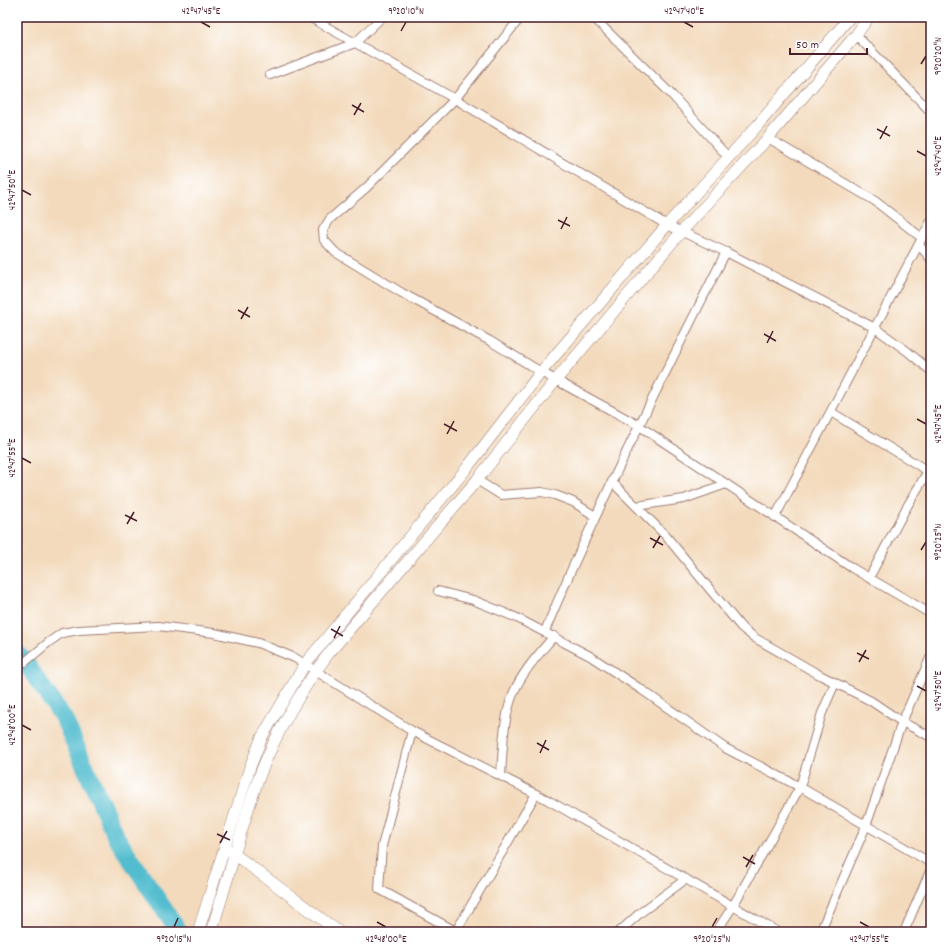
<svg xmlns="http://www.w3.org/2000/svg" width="948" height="949" viewBox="0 0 948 949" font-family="Dekko,sans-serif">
	<rect width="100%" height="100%" fill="#fff"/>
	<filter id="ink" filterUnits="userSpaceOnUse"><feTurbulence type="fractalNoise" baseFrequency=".025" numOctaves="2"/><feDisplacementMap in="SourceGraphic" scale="8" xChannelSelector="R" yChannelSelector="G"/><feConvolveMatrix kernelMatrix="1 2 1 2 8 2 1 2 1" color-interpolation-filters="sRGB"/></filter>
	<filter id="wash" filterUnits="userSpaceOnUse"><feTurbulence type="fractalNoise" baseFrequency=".012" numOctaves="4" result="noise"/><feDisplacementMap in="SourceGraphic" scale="16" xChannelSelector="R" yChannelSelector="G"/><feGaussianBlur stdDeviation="0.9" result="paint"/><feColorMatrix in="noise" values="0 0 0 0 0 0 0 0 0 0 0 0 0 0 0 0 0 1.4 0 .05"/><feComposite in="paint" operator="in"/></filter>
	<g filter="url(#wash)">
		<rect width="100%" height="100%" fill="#f3dabc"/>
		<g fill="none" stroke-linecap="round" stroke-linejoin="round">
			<polyline stroke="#53bdcf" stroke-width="18" points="17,653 25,662 64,719 116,837 179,932"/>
		</g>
	</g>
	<g filter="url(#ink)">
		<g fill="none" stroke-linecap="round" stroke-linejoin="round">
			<g stroke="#9e7c74" stroke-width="10">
				<g id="minor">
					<polyline points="309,17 455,99 667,225 726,252 875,328 907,351 931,371"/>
					<polyline points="521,17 455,99 366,188 330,219 323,230 324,240 335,252 402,293 490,341 541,372 638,425 852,568 931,614"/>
					<polyline points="593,17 672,95 728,157"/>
					<polyline points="856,35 931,112"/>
					<polyline points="270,75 355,43 382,17"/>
					<polyline points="768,138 875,201 922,238"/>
					<polyline points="919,245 931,259"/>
					<polyline points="831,412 931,473"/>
					<polyline points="477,480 501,495 542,492 555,495 573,502 595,516"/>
					<polyline points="612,482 666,536 741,627 755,638 818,674 871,701 902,722 931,737"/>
					<polyline points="636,506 684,499 726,484"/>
					<polyline points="775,517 931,221"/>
					<polyline points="869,578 905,510 928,471"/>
					<polyline points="438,591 473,600 517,618 590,656 642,690 725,748 800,787 931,863"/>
					<path d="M545 631C599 502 663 377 726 252"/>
					<polyline points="17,662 25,662 49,642 62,633 79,630 158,626 214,633 258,643 295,658 412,731 546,799 778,932"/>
					<polyline points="412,731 382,846 379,889 457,932"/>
					<path d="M501 775C503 748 503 719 513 694 522 672 539 654 554 636"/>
					<polyline points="456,931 536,794"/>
					<polyline points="619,932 640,913 686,879"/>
					<polyline points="716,932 733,906 800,787 822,713 835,683"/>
					<polyline points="820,932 866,826 902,722 931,656"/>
					<polyline points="904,932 931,869"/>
				</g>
			</g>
			<g stroke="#9e7c74" stroke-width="12">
				<g id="secondary">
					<polyline points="230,851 339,932"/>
					<polyline points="198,932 250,767 262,737 305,664 466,469 541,372 667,225 757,126 850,17"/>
					<path d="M211 932C229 879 241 824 261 772 278 729 302 689 329 653L477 480 556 380 681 232 768 138 856 35 869 17"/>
				</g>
			</g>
			<use href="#minor" stroke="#fff" stroke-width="8"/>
			<use href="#secondary" stroke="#fff" stroke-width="11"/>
		</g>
	</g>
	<path fill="none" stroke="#4a1f2b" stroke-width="1.5" d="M201 22 210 27M684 22 693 27M401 31 406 22M921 64 926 56M352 105 364 112M354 115 361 103M877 129 890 136M880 139 887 126M917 151 926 156M22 190 31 195M558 220 570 226M561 229 567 217M238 310 250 317M241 319 248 307M764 334 776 341M767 343 773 331M917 419 926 424M444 424 457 431M447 434 454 421M22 458 31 463M125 515 137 521M127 524 134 512M650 538 663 545M653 548 660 536M921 550 926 542M331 629 343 636M334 638 340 626M857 653 869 659M859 662 866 650M917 686 926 691M22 725 31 730M537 743 549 750M540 753 546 740M217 834 230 840M220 843 227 831M743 857 755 864M746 867 753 855M377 922 386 927M860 922 869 927M174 927 178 918M712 927 717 918"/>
	<rect width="948" height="949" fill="none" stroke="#fff" stroke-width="44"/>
	<path d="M790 48v6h77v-6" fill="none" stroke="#4a1f2b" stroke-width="2"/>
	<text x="796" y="48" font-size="12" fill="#4a1f2b" stroke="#ffffff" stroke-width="3" paint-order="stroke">50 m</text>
	<rect x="22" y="22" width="904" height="905" fill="none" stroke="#4a1f2b" stroke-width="1.5"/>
	<g font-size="10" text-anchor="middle" fill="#4a1f2b">
		<text x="201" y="14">42°47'45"E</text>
		<text x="406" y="14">9°20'10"N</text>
		<text x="684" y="14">42°47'40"E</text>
		<text transform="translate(937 56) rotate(-90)" y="4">9°20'20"N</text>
		<text transform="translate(937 156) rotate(-90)" y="4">42°47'40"E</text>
		<text transform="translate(11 190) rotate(-90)" y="4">42°47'50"E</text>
		<text transform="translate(937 424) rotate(-90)" y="4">42°47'45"E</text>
		<text transform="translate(11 458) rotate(-90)" y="4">42°47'55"E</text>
		<text transform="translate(937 542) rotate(-90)" y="4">9°20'25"N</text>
		<text transform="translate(937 691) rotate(-90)" y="4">42°47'50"E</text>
		<text transform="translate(11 725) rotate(-90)" y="4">42°48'00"E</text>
		<text x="174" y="942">9°20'15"N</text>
		<text x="386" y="942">42°48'00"E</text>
		<text x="712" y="942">9°20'25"N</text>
		<text x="869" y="942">42°47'55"E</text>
	</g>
</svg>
